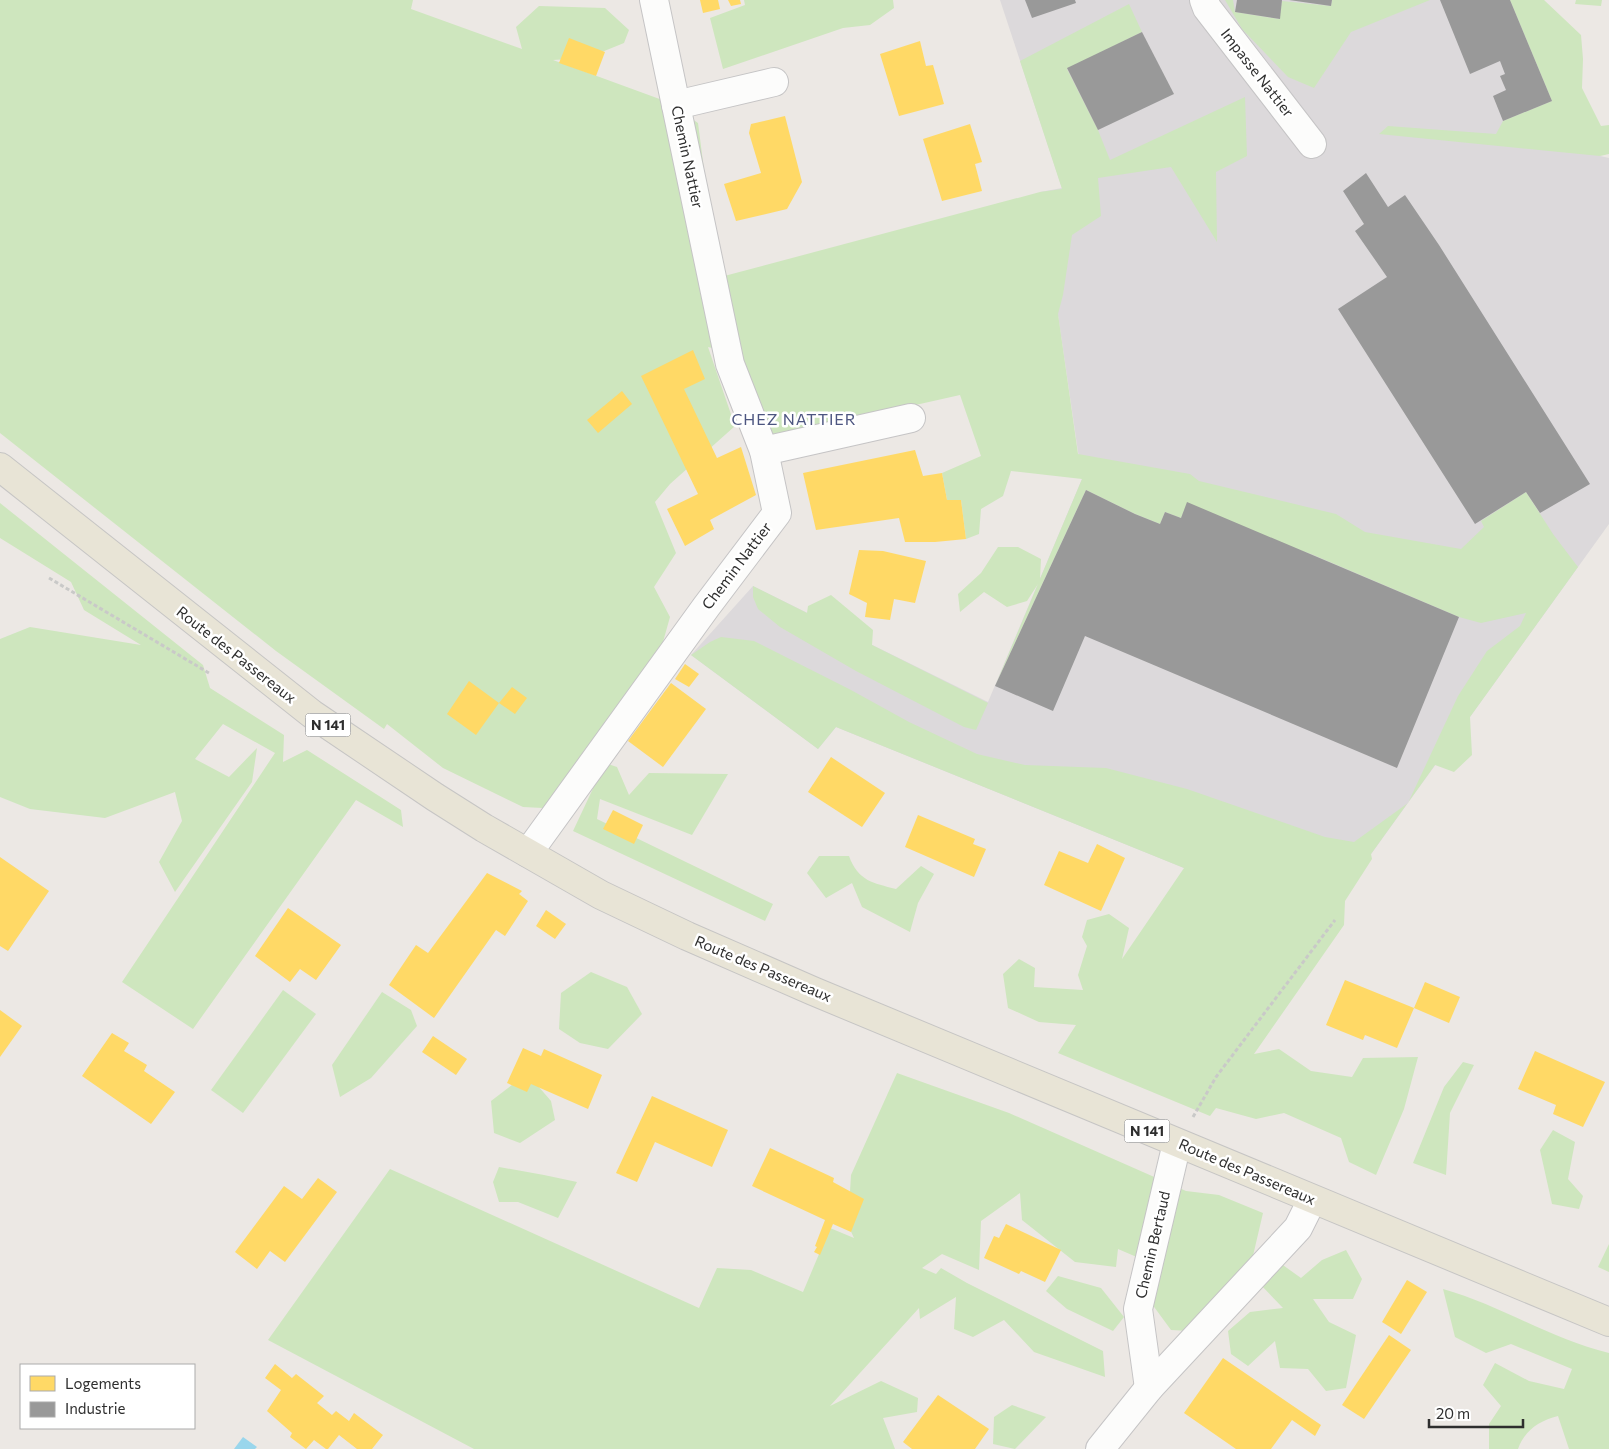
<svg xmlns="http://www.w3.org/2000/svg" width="1609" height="1449" viewBox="0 0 1609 1449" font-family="Commissioner,sans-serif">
	<rect width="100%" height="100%" fill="#ece8e4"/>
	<polygon fill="#dcd9db" points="1000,0 1544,0 1600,156 1609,158 1609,524 1356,875 1184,868 836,727 818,749 691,655 753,586 988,702 1082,479 1040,192 1062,188"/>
	<g fill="#cee6be">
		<polygon points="0,0 413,0 411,9 522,49 516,27 539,6 605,8 629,30 624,43 587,58 553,60 676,105 676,108 698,123 712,232 713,279 1040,192 1062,189 1020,61 1129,4 1142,32 1067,69 1098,130 1110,160 1245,97 1247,156 1216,172 1217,242 1171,167 1098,178 1101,216 1072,235 1063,295 1058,314 1078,454 1190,474 1199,481 1336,514 1365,532 1461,549 1484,527 1481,521 1526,492 1553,534 1578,567 1470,717 1472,755 1454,772 1435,765 1371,854 1372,859 1345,901 1344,925 1254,1054 1279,1049 1311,1071 1352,1077 1363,1058 1418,1057 1404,1109 1376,1175 1349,1162 1341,1138 1284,1113 1256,1119 1216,1108 1210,1116 1058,1053 1076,1025 1039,1022 1008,1008 1003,974 1019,959 1035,968 1034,987 1083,990 1078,975 1087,946 1082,937 1087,920 1109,914 1129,928 1122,959 1184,868 836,727 818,749 691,655 710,642 721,637 754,641 851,690 909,722 977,754 1025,765 1106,768 1187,789 1325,837 1354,842 1408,803 1458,696 1487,651 1520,626 1526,613 1481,623 1459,617 1311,554 1184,511 1181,518 1165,512 1160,524 1135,514 1086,490 995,686 1038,584 1027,601 1007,607 984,592 960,612 958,594 981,573 998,547 1018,547 1041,559 1040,579 1082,479 1011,471 1003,496 981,509 979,534 966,539 961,500 947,500 942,473 981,456 960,395 760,440 728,352 708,347 735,426 670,484 655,502 676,553 654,587 670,617 661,649 543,808 523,807 443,768 387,724 384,729 276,651 0,433"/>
		<polygon points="744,0 893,0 894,8 870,25 843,28 723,69 710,18 745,5"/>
		<polygon points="1225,0 1233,0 1235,12 1279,19 1282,1 1331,6 1332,0 1430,0 1351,32 1314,88 1288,77 1242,29"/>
		<polygon points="1510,0 1544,0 1581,35 1583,59 1582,88 1601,126 1609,125 1609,154 1600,156 1379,134 1388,126 1496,134 1503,121 1552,101"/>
		<polygon points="1576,0 1602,0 1601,6 1575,4"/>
		<polygon points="0,503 203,665 210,688 284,735 283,762 307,750 401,810 403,827 356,800 193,1029 122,982 275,753 223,724 195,759 229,777 257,748 252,782 175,892 159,862 182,821 175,792 105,818 30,809 0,797 0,639 30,627 141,645 84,610 71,582 0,538"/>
		<polygon points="753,586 807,613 808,606 831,595 873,630 872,645 988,703 976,730 964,727 856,671 780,627 758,609 753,597"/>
		<polygon points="605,763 617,767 629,795 649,773 728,774 692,835 600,799 597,819 773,904 765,921 573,831"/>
		<path d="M819 856H849C858 881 873 883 896 889L921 866 934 874 918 903 910 932 862 907 852 883 826 898 807 873Z"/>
		<polygon points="591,972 627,987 642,1014 608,1049 580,1043 559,1029 561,993"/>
		<polygon points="283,990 316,1014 243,1113 211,1090"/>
		<polygon points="382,992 411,1010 417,1026 371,1078 340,1097 332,1065"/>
		<polygon points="1463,1062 1474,1065 1450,1113 1446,1175 1413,1163 1444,1087"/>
		<polygon points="897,1073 1009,1113 1186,1191 1219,1195 1263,1213 1252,1260 1190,1331 1171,1330 1149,1300 1170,1237 1139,1258 1118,1249 1116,1267 1075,1262 1022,1220 1020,1193 981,1221 979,1270 942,1254 922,1268 936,1274 941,1268 967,1283 1103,1351 1105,1377 1034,1352 1004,1320 973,1337 954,1329 956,1297 920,1319 919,1308 830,1406 881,1381 918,1398 917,1412 883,1418 895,1449 474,1449 268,1340 390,1169 699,1308 717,1268 751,1270 803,1292 830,1228 854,1238 848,1225 851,1175"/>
		<polygon points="532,1079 551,1101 555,1120 520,1143 494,1133 491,1101 517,1081"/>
		<polygon points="1553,1130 1575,1142 1568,1179 1583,1196 1579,1209 1552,1204 1540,1150"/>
		<polygon points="499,1167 544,1175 577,1182 558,1218 518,1202 499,1202 493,1182"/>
		<polygon points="1609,1244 1609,1272 1598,1267"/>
		<polygon points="1346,1250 1362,1279 1353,1299 1313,1299 1329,1322 1356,1335 1346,1388 1326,1391 1308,1369 1280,1368 1275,1341 1248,1366 1231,1354 1228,1331 1250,1312 1283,1308 1259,1283 1280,1263 1301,1278 1322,1260"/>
		<polygon points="1058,1276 1101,1288 1124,1317 1113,1331 1067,1309 1046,1291"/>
		<path d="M1443 1289C1500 1305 1551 1339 1609 1353V1449H1569L1558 1416C1539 1421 1525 1430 1518 1449H1489V1424L1501 1406 1483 1385 1495 1363 1529 1381 1564 1389 1572 1369 1511 1344 1486 1353 1455 1337Z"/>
		<polygon points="1012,1405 1046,1417 1015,1449 993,1444 994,1417"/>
	</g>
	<polygon fill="#99d6ec" points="243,1437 257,1447 255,1449 234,1449"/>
	<g fill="#ffd966">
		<polygon points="700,0 718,0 720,9 703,13"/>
		<polygon points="728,0 740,0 741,4 731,6"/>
		<polygon points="569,38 605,52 596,76 559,63"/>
		<polygon points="920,41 926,66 933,65 944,104 899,116 880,54"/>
		<polygon points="785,116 802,182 787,209 736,221 724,184 761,173 749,133 751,124"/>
		<polygon points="970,124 982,162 975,164 982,191 942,201 923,139"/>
		<polygon points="693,350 705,379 684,389 717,458 741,447 756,495 710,520 714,529 685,546 667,509 698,494 641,376"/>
		<polygon points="622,391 632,404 598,433 587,420"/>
		<polygon points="915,450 923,476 942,473 947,500 961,500 966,539 935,542 905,542 899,518 816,530 803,473"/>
		<polygon points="859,550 883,551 926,561 915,603 894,599 890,620 865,617 867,603 849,594"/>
		<polygon points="685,664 699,674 689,687 675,679"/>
		<polygon points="469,681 499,703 512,687 527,698 515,714 499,703 476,735 447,714"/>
		<polygon points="671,683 706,709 663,767 628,741"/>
		<polygon points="831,757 885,793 862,827 808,792"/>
		<polygon points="613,810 643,825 634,844 603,829"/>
		<polygon points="918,815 975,839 973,844 986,849 974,877 905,847"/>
		<polygon points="1097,844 1125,858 1101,911 1044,885 1059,851 1088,863"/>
		<polygon points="0,857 49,891 8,951 0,946"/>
		<polygon points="487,873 522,891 519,894 528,901 505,936 496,930 434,1018 389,985 416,945 428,953"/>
		<polygon points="288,908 341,945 316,980 300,969 290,982 255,956"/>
		<polygon points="546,910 566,924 555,939 536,926"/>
		<polygon points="1345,980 1414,1008 1397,1048 1365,1035 1363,1040 1326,1025"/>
		<polygon points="1425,982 1460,997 1449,1023 1414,1008"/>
		<polygon points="0,1010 22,1026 0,1057"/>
		<polygon points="112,1033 129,1043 124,1051 147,1065 144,1071 175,1092 151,1124 82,1076"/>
		<polygon points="433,1036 467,1059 456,1075 422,1052"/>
		<polygon points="523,1048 541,1056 544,1049 602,1075 588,1109 531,1084 527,1092 507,1083"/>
		<polygon points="1535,1051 1605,1082 1583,1127 1553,1114 1556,1105 1518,1089"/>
		<polygon points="652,1096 728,1130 712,1167 655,1142 637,1182 616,1173"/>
		<polygon points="770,1148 834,1178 833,1182 864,1199 851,1232 833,1224 820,1255 814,1252 817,1247 815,1246 825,1220 752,1186"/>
		<polygon points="318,1178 337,1192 285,1262 270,1251 257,1269 235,1252 284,1186 302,1199"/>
		<polygon points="1006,1224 1061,1250 1045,1282 1021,1271 1019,1274 984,1258 994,1236 999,1238"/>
		<polygon points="1407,1280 1427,1292 1401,1334 1382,1322"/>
		<polygon points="1389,1335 1411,1350 1364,1419 1342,1405"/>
		<polygon points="1223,1358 1321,1425 1315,1436 1292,1420 1271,1449 1236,1449 1184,1413"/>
		<polygon points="275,1364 292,1378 296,1374 324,1396 317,1403 332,1415 336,1411 349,1421 354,1413 383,1435 372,1449 357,1449 339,1435 328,1449 326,1449 314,1440 306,1449 290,1437 292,1433 267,1411 281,1390 265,1378"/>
		<polygon points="938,1395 989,1429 975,1449 912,1449 903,1442"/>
	</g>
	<g fill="#999">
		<polygon points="1025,0 1075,0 1076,3 1032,18"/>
		<polygon points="1237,0 1282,0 1280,19 1235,12"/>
		<polygon points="1289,0 1332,0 1331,6"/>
		<polygon points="1440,0 1510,0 1552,101 1503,121 1493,96 1506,90 1500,76 1505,74 1500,61 1470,74"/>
		<polygon points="1142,32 1174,94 1098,130 1067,68"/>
		<polygon points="1366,173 1388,207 1405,195 1439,245 1590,484 1540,513 1526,492 1475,524 1338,309 1387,277 1355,231 1364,224 1343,191"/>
		<polygon points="1086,490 1135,514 1160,524 1165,512 1181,518 1187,502 1459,617 1397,768 1085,636 1053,711 995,686"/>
	</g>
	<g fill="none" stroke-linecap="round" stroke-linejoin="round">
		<g stroke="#c5c4c5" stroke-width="30">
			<g id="minor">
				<polyline points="1204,0 1207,8 1312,144"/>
				<polyline points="676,105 774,82"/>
				<polyline points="764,451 911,418"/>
				<polyline points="528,853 706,607 777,513 764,451 730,364 654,0"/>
				<polyline points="1149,1388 1138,1309 1177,1143"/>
				<polyline points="1100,1449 1149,1388 1298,1228 1312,1200"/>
			</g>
		</g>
		<g stroke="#c6c5c4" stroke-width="30">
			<polyline id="major" points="0,467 312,714 435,797 484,828 601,895 687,936 813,991 1609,1322"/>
		</g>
		<g stroke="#c9c9c8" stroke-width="3" stroke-dasharray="4 2.5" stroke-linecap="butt">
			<polyline points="49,578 209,673"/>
			<polyline points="1193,1117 1216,1077 1335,920"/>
		</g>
		<use href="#minor" stroke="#fcfcfb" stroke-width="28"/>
		<use href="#major" stroke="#e8e4d6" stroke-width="28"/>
	</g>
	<g text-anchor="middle" stroke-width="5" stroke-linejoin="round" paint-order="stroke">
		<g fill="#fff" stroke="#6d6d6d" stroke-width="1">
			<rect x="305.5" y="713.5" width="45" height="23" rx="4"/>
			<rect x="1124.5" y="1119.5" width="45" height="23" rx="4"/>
		</g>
		<g font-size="14" font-weight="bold" fill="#2e2e2e">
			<text x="328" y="730">N 141</text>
			<text x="1147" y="1136">N 141</text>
		</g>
		<g font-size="15" fill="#2e2e2e" stroke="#fff">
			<text transform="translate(1257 73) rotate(52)" y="5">Impasse Nattier</text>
			<text transform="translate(687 157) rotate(78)" y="5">Chemin Nattier</text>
			<text transform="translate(737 566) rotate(-53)" y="5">Chemin Nattier</text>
			<text transform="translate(236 655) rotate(38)" y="5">Route des Passereaux</text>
			<text transform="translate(763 969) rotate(23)" y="5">Route des Passereaux</text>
			<text transform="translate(1247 1172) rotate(23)" y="5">Route des Passereaux</text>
			<text transform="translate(1153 1245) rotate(-77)" y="5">Chemin Bertaud</text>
		</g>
		<g font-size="16" letter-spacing="1" fill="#4d5680" stroke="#fff">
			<text x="794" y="425">CHEZ NATTIER</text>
		</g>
	</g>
	<rect x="20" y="1364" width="175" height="65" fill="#ffffff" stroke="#ababab"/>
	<rect x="30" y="1376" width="25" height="15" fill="#ffd966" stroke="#ababab"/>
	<text x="65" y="1389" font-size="15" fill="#2e2e2e">Logements</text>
	<rect x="30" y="1402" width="25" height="15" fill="#999999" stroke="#ababab"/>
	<text x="65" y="1414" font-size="15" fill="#2e2e2e">Industrie</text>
	<path d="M1429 1419v8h94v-8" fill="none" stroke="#2e2e2e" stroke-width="2.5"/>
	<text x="1436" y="1419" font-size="15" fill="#2e2e2e" stroke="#ffffff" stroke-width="4" paint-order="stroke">20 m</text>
</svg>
